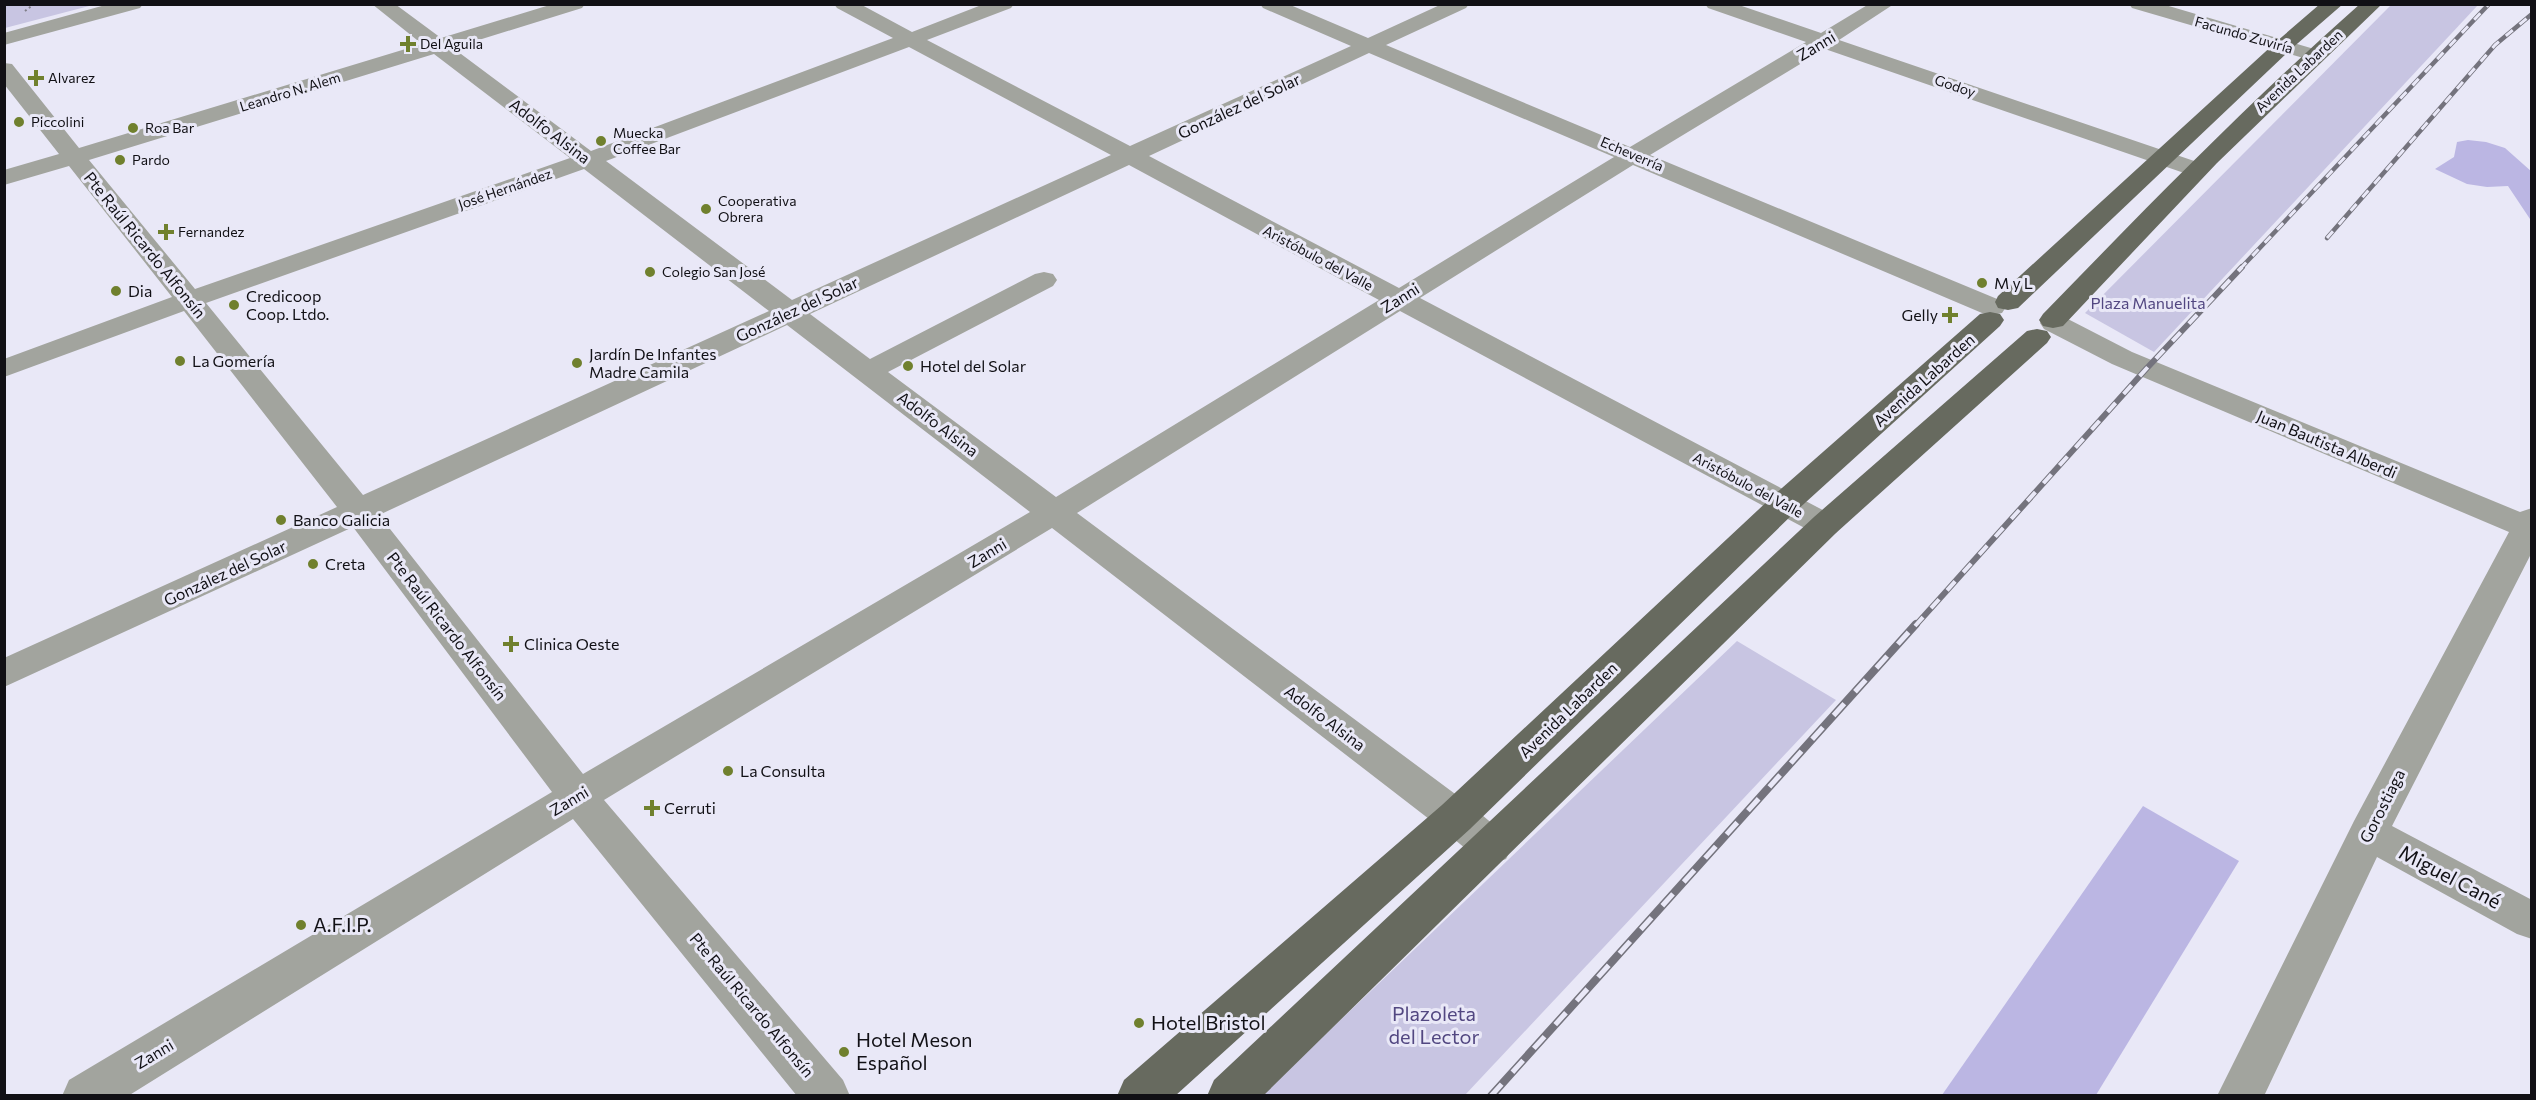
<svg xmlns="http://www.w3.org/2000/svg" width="2536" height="1100" viewBox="0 0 2536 1100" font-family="Commissioner,sans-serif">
	<rect width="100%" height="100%" fill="#e9e8f7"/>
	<g fill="#c8c5e2">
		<polygon points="5,4 93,4 93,5 5,28"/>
		<polygon points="2391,5 2478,5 2154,352 2085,313"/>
		<polygon points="1737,641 1836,700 1465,1095 1261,1096"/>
	</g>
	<g fill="#bbb6e3">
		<polygon points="2468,140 2486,142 2505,148 2532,172 2532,222 2508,186 2487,187 2467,184 2435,169 2454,157 2457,142"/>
		<polygon points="2143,806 2239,861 2096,1095 1942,1095"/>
	</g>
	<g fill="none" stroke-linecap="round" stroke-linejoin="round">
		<polyline stroke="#807f89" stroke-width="2" stroke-dasharray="2 3" stroke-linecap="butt" points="25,11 34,4"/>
		<g fill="#a2a49e" fill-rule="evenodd">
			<polygon points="109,4 143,4 140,8 4,45 4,33"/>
			<path d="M372 4H395L441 38 553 4H585L582 8 453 48 591 151 893 38 837 8 834 4H860L912 32 984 4H1014L1011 8 927 40 1130 146 1351 46 1263 8 1260 4H1288L1368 38 1442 4H1469L1466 8 1386 45 1630 147 1806 42 1708 8 1705 4H1736L1821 33 1869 4H1894L1839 40 2203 164 2207 169 2203 174 2195 176 2187 174 1825 49 1650 155 2002 301 2006 307 2002 313 1992 315 1982 313 1633 165 1420 298 1836 517 1841 525 1836 533 1825 536 1814 533 1400 311 1077 513 1470 805 1506 835 1512 847 1506 859 1492 864 1478 859 1442 829 1052 528 604 800 843 1080 850 1096H797L573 819 128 1096H62L69 1080 552 792 353 527 4 687V658L337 507 184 311 4 377V359L172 297 69 166 4 185V170L59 154 4 84V63L12 64 79 148 422 44ZM909 47 1111 155 792 300 606 161ZM1369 53 1614 157 1399 288 1149 156ZM434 54 570 158 195 289 89 160ZM1129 165 1379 300 1056 497 888 372 1053 286 1057 280 1053 274 1044 272 1035 274 870 359 810 314ZM584 169 769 311 363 495 206 303ZM787 325 1030 512 583 774 379 515Z"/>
			<polygon points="2129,4 2162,4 2321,51 2324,55 2321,59 2314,61 2307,59 2132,8"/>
			<polygon points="2054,315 2064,317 2132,352 2520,512 2532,508 2532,552 2392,826 2532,900 2532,939 2517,934 2377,857 2264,1096 2217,1096 2354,821 2509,532 2112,364 2044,329 2040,323 2044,317"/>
		</g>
		<g fill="#676a5f" fill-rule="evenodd">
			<polygon points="2320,4 2343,4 2290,50 2018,308 2008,310 1998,308 1995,302 1998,296 2276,42"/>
			<path d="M2360 4H2382L2217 163 2063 326 2053 328 2043 326 2039 320 2043 314C2146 208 2249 102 2360 4Z"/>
			<polygon points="1990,312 2000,314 2004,320 2000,326 1795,512 1470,829 1175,1096 1117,1096 1124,1080 1442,805 1773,496 1980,314"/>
			<polygon points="2037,329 2047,331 2051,337 2047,343 1836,533 1263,1096 1207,1096 1214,1080 1814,517 2027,331"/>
		</g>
		<g stroke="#74737d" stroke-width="4.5">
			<g id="rail-far2">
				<polyline points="2327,238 2495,45 2532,14"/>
				<polyline points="2240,269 2489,4"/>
			</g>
		</g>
		<g stroke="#74737d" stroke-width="6">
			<polyline id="rail-far1" points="1915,626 2147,368 2242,267"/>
		</g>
		<g stroke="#74737d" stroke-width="8">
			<polyline id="rail" points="1491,1096 1916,624"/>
		</g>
		<use href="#rail-far2" stroke="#e9e8f7" stroke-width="3" stroke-dasharray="9" stroke-linecap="butt"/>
		<use href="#rail-far1" stroke="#e9e8f7" stroke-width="4" stroke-dasharray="12" stroke-linecap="butt"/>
		<use href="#rail" stroke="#e9e8f7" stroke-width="5" stroke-dasharray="16" stroke-linecap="butt"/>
	</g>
	<g fill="#70802e" stroke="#e9e8f7" stroke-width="2">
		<path d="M405 35h6v6h6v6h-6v6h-6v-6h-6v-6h6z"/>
		<path d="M33 69h6v6h6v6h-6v6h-6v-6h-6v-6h6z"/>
		<circle cx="19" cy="122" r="6"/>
		<circle cx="133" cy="128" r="6"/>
		<circle cx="601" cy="141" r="6"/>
		<circle cx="120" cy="160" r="6"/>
		<circle cx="706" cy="209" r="6"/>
		<path d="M163 223h6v6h6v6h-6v6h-6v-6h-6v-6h6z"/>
		<circle cx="650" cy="272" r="6"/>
		<circle cx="1982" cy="283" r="6"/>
		<circle cx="116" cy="291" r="6"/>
		<circle cx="234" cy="305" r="6"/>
		<path d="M1947 306h6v6h6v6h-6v6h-6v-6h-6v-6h6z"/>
		<circle cx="180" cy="361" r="6"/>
		<circle cx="577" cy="363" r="6"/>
		<circle cx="908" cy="366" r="6"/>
		<circle cx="281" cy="520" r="6"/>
		<circle cx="313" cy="564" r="6"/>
		<path d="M508 635h6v6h6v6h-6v6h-6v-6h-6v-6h6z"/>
		<circle cx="728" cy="771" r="6"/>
		<path d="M649 799h6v6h6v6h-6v6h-6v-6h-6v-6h6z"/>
		<circle cx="301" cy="925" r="6"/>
		<circle cx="1139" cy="1023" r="6"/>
		<circle cx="844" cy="1052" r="6"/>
	</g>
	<g text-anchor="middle" stroke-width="6" stroke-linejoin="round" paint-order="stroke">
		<g font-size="14" fill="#111015" stroke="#e9e8f7">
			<text transform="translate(2244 35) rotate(16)" y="5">Facundo Zuviría</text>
			<text transform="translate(2299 71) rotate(-43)" y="5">Avenida Labarden</text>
			<text transform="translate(1955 86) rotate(19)" y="5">Godoy</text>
			<text transform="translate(290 92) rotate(-17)" y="5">Leandro N. Alem</text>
			<text transform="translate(1632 154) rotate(23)" y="5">Echeverría</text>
			<text transform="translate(505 189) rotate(-19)" y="5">José Hernández</text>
			<text transform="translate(1318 258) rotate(28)" y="5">Aristóbulo del Valle</text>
			<text transform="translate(1748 485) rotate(28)" y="5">Aristóbulo del Valle</text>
		</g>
		<g font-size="14" fill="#111015" stroke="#e9e8f7" text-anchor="start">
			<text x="420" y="49">Del Aguila</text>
			<text x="48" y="83">Alvarez</text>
			<text x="31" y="127">Piccolini</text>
			<text x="145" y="133">Roa Bar</text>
			<text x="613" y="138">Muecka<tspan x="613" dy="16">Coffee Bar</tspan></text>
			<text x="132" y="165">Pardo</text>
			<text x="718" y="206">Cooperativa<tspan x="718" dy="16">Obrera</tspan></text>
			<text x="178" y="237">Fernandez</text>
			<text x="662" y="277">Colegio San José</text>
		</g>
		<g font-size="16" fill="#111015" stroke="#e9e8f7">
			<text transform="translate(1816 46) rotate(-31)" y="6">Zanni</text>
			<text transform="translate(1239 106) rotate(-25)" y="6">González del Solar</text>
			<text transform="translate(550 131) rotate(37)" y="6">Adolfo Alsina</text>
			<text transform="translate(145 245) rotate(51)" y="6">Pte Raúl Ricardo Alfonsín</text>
			<text transform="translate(1400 298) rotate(-32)" y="6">Zanni</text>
			<text transform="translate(797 309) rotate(-25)" y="6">González del Solar</text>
			<text transform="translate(1924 380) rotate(-42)" y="6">Avenida Labarden</text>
			<text transform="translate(938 424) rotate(37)" y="6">Adolfo Alsina</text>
			<text transform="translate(2327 444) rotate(23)" y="6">Juan Bautista Alberdi</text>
			<text transform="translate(987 553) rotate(-31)" y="6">Zanni</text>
			<text transform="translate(225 573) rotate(-25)" y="6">González del Solar</text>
			<text transform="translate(447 626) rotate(52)" y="6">Pte Raúl Ricardo Alfonsín</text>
			<text transform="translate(1568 710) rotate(-44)" y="6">Avenida Labarden</text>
			<text transform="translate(1325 718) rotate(37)" y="6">Adolfo Alsina</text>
			<text transform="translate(569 801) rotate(-31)" y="6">Zanni</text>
			<text transform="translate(2382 806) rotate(-63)" y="6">Gorostiaga</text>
			<text transform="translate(752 1005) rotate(50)" y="6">Pte Raúl Ricardo Alfonsín</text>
			<text transform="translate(154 1054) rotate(-31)" y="6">Zanni</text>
		</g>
		<g font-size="16" fill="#111015" stroke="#e9e8f7" text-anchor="start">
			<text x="1994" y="289">M y L</text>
			<text x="128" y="297">Dia</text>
			<text x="246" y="302">Credicoop<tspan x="246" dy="18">Coop. Ltdo.</tspan></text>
			<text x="1938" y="321" text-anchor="end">Gelly</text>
			<text x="589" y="360">Jardín De Infantes<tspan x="589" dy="18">Madre Camila</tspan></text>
			<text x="192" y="367">La Gomería</text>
			<text x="920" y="372">Hotel del Solar</text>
			<text x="293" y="526">Banco Galicia</text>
			<text x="325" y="570">Creta</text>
			<text x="524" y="650">Clinica Oeste</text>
			<text x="740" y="777">La Consulta</text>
			<text x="664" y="814">Cerruti</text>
		</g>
		<g font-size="16" fill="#524781" stroke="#e9e8f7">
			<text x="2148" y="309">Plaza Manuelita</text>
		</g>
		<g font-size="20" fill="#111015" stroke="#e9e8f7">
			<text transform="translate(2450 877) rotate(28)" y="7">Miguel Cané</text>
		</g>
		<g font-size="20" fill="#111015" stroke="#e9e8f7" text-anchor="start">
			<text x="313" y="932">A.F.I.P.</text>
			<text x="1151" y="1030">Hotel Bristol</text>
			<text x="856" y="1047">Hotel Meson<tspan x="856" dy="23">Español</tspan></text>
		</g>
		<g font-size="20" fill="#524781" stroke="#e9e8f7">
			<text x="1434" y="1021">Plazoleta<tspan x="1434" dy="23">del Lector</tspan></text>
		</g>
	</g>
	<rect width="2536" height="1100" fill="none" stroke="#111015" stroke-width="12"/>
</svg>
